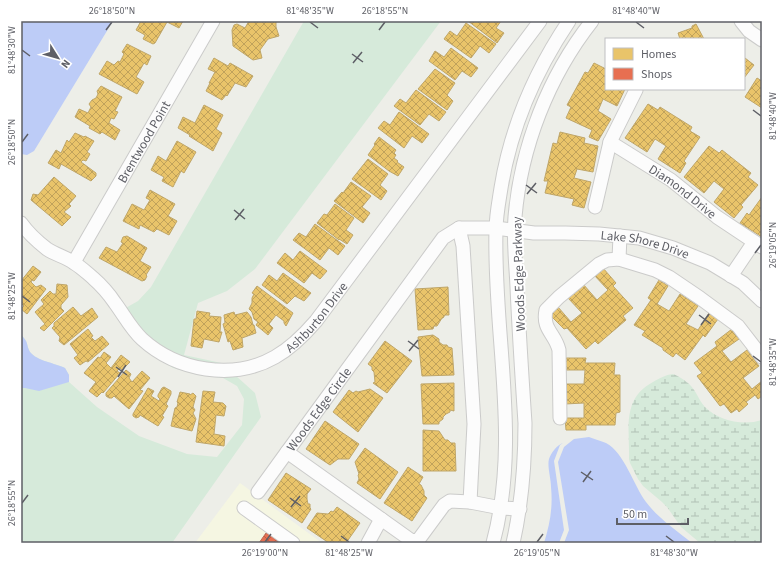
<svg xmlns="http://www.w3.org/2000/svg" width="783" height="564" viewBox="0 0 783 564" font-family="'Source Sans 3',sans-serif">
	<defs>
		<pattern id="wetland-marsh" width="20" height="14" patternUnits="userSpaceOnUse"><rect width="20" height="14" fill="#d6eada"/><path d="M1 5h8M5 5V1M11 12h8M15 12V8" fill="none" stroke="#b1c1b5"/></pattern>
		<pattern id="homes-cross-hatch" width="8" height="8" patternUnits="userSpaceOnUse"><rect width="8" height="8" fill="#e9c46a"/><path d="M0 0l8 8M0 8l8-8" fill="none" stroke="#c0a25b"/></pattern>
		<pattern id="shops-cross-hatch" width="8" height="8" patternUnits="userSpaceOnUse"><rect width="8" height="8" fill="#e76f51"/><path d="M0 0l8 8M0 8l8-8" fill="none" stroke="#be5e47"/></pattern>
	</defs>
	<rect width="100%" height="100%" fill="#edeee8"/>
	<polygon fill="#f5f6e2" points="240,483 322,543 195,543"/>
	<path fill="#d6eada" d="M304 21H441L255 269 227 291 198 303 184 355 226 364 235 375 255 393 261 417 172 543H21V335C29 342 26 345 30 352 37 361 55 363 65 368L69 375V382L97 407 139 436 187 454 217 457 242 425 244 399 237 386 223 378 198 375 173 368 147 352 125 328 115 314 138 301 151 287Z"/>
	<path fill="url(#wetland-marsh)" d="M673 374C683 378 691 384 696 393 699 398 701 403 705 407 719 421 743 426 762 420V543H700L681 527 667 507 662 502 643 486 638 479 630 463 629 459C630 430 621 399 653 382 660 378 665 375 673 374Z"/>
	<g fill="#bdccf7">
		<polygon points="21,21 113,21 34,151 27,155 21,154"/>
		<path d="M21 335C29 342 26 345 30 352 37 361 55 363 65 368L69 375V382L39 391 25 388H21Z"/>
		<path d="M589 437C594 439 601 441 606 443 624 452 634 486 646 502 658 518 677 531 692 543H564L569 530 558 462 564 447 574 439Z"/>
		<path d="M563 443 560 445 554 461 564 530 559 543H544C550 524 553 507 551 487 551 479 547 466 549 459 551 453 557 445 563 443Z"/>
	</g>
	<g fill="url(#homes-cross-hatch)" stroke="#bfa669">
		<polygon points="141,21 183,21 179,28 167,22 155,43 153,44 143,39 145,35 136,30"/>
		<polygon points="249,21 256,22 257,21 276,21 276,27 279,36 268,39 260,50 262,58 253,60 233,46 232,30 234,25 237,24 245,28"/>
		<polygon points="468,21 501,21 496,28 504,33 497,43"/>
		<polygon points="466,23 496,44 489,53 480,46 471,58 444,39 450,31 457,36"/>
		<polygon points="696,24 704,39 680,39 678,33 692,28 692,26"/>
		<polygon points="127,44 151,56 147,65 144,63 136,77 144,82 137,94 99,74 107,61 114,65 118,61 120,62 124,54 122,52"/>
		<polygon points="451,48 478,68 471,77 462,71 455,80 429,61 435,51 444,57"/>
		<polygon points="214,58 228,66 230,63 253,76 246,87 235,83 227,96 226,95 222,100 206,91 210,83 209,83 215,72 208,69"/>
		<polygon points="745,58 754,65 744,78 744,59"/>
		<polygon points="594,63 606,69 606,89 625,89 617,106 603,99 598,111 611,119 598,141 589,137 592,130 566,118 571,107 567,105 585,72 588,73"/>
		<polygon points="435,69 455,83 447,95 453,101 447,110 418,89"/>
		<polygon points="757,78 762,81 762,108 745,97"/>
		<polygon points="101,86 122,97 115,111 118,112 114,119 111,118 109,123 120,130 115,140 102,132 100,134 89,128 90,126 75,117 79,109 88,113 91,107 89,104 92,100 96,98 98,94 97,91"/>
		<polygon points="416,90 446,112 439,121 429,114 420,125 394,106 400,99 406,103"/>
		<polygon points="648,104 658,110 660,107 692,127 690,131 700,137 684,161 686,163 680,173 658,159 666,146 655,139 647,152 625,138"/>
		<polygon points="204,105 223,115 216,129 222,133 213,151 189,136 190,135 178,128 183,117 195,123"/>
		<polygon points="399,112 429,134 422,143 412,136 404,148 378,128 384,121 390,125"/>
		<polygon points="560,132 585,138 584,143 598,146 593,172 577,169 574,178 591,182 584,208 572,205 574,199 545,193 548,181 544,181 553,143 557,144"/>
		<polygon points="75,133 84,137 85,136 94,141 87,152 90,154 86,161 83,160 81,162 96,173 96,176 91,181 61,164 59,169 48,163 56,150 61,153 67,140 69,142"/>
		<polygon points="379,137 396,150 394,153 396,155 394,158 398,161 397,162 404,167 398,176 389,171 368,155 375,145 374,144"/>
		<polygon points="177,141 196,152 184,173 181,171 173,187 162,181 164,177 151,170 158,156 166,161"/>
		<polygon points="709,146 719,153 722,150 751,173 748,177 758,185 741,205 743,207 734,218 714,202 724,189 714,181 704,193 684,177"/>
		<polygon points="368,159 388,174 380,185 387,191 381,200 352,179"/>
		<polygon points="54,177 76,196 69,204 71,206 64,212 71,217 62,226 31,200 33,194 38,195"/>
		<polygon points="351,182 371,196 362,207 370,213 363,223 334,201 342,192 343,193"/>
		<polygon points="150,190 175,204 168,216 177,221 169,235 157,229 154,232 140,225 139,229 123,221 132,204 144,210 150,200 146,198"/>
		<polygon points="762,197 762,237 740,223 747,213 749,215"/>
		<polygon points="335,204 354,218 346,230 353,235 347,244 339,239 339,240 317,223 324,214 327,215"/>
		<polygon points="315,224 345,246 338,255 329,248 320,260 293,240 299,233 306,237"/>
		<polygon points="127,236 147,248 140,261 151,267 146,275 147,276 145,280 142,281 99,258 106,247 117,252 123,243 121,242 123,237"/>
		<polygon points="300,251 327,271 320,279 312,273 304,283 277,263 285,253 293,260"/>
		<polygon points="33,266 41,272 34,281 32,280 31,282 36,287 41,285 46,289 27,314 21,309 24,306 21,303 21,281"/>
		<polygon points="603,268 616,283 613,286 633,308 623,316 626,320 598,344 595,341 586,349 567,328 564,329 549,314 558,307 571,322 582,313 568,298 583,284 597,300 608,290 594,275"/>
		<polygon points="283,273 311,293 304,301 295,296 287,304 262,285 269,275 277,281"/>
		<polygon points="659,280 668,286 657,304 669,311 680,294 698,306 686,324 698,330 709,313 718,319 705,337 703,335 685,360 676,353 673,357 663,350 663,348 642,335 645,331 634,325 651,300 648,298"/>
		<polygon points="57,284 67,285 68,297 61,305 61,308 64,311 44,331 40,328 45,324 35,312 44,304 41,300 50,291 53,294 56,294"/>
		<polygon points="257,286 293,313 286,326 284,323 284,321 276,315 269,324 273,328 268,335 256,325 258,322 254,319 252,312 249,309 252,303 252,298 254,294 252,293"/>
		<polygon points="448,287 449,315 445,315 443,318 442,318 437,326 434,326 433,329 418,330 415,289"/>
		<polygon points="73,307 81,316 92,308 98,317 64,345 59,341 60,337 52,328 54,326 54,323"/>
		<polygon points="197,311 210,313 209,316 221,317 220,332 222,332 219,342 204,339 202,348 191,346 194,319 196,319"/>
		<polygon points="234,312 235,315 247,312 251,317 253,325 254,325 256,333 242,338 243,347 233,350 230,341 228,342 223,324 225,323 224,315"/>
		<polygon points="88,329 93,336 91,337 95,341 102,336 109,344 88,362 86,361 80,365 74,358 78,355 70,344"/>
		<polygon points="732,329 739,339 722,351 731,362 747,350 759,366 743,378 752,389 762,381 762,396 758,399 755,395 746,402 748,404 739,412 737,409 731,413 724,404 720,406 697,376 702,373 694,363 717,346 715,342"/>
		<polygon points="433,335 439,339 439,342 443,345 447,345 448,347 452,348 454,375 422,376 418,337"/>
		<polygon points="385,341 412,361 387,393 373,383 375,382 374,372 372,370 372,367 368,364"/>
		<polygon points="104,352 111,357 106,363 111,368 121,355 130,362 122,370 120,368 117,371 120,373 103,393 102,392 97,397 89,391 96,382 84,373 98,357 100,358"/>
		<polygon points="564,358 586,358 585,363 615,363 614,375 620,375 620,412 616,413 615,425 586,425 586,430 566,430 565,418 584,418 584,403 565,404 565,384 584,384 585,370 565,370"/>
		<polygon points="126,370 131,374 129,378 132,382 142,371 150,378 140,390 143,391 129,409 114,396 112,398 109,398 106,396 106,393"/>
		<polygon points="454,383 454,411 450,410 450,412 446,414 443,417 443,419 439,422 439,424 423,424 421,384"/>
		<polygon points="164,387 171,391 171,394 166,404 168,406 162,416 164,417 158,426 140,415 139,417 136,418 133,416 133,414 148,388 154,391 151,396 159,401 160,399 158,397 158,395 162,388"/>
		<polygon points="370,389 383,398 358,432 333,412 349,390 353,393 356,391 358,392"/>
		<polygon points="203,391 215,392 213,402 223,403 226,406 224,416 216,415 214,434 225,436 224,446 196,442"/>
		<polygon points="180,392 190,394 190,395 193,393 196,396 193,407 195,410 193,413 196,419 192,431 171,426 175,408 177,407 178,403 177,402"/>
		<polygon points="325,421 359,444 349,459 338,459 330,465 306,449"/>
		<polygon points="423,430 439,431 445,440 448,440 451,443 455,443 456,471 423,471"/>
		<polygon points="365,448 398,472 380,499 357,483 359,479 358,475 359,474 355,462"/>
		<polygon points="408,467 423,477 419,484 421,485 424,491 424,495 427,498 412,521 384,503"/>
		<polygon points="286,473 311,489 307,494 307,499 308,504 310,504 310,508 311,509 302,523 268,500"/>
		<polygon points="337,507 360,523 346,543 329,543 307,528 317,513 328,514 331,511 333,512"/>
	</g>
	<polygon fill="url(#shops-cross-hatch)" stroke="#be6a57" points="266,533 268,534 280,543 259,543"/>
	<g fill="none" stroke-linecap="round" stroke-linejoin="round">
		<g stroke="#cbcbca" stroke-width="15">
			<g id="minor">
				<polyline points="741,21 749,31 762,40"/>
				<path id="s1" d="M610 142 671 180 717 217 762 247"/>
				<polyline points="595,207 610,142 636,90"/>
				<path id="s2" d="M21 223C28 233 38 242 47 249 56 255 66 257 74 263 81 267 87 273 93 278 101 285 109 294 115 303 124 315 131 329 142 339 177 371 233 381 275 357 291 348 304 335 316 321L540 21"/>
				<polyline points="459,228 463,246 474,424 470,502"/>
				<polyline points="619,259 620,236"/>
				<path id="s3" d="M74 262 213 21"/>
				<polyline points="731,276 754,242"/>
				<path d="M560 418 559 350C555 333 542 330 546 310L559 297 599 264 607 260 619 259 655 270 669 277 700 298 738 326 762 357"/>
				<polyline points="258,492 287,452"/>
				<polyline points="244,508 293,543"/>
				<path id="s4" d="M520 509 501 508 470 502 450 501 444 505 419 539 412 541 287 452 443 238 459 228H496L534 233H565L599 234 639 238 673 248 710 263 743 283 762 301"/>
				<polyline points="368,543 381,519"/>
				<path d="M493 543C521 439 493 335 496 230 496 216 499 201 501 188 511 126 534 73 569 21"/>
				<path d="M513 543C522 503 525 464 525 423 522 378 519 332 517 287 516 264 513 240 515 217 521 147 548 77 592 21"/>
			</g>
		</g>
		<use href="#minor" stroke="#fcfcfc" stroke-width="13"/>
	</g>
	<path fill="none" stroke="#5e5f66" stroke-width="1.5" d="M310 22 318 28M636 22 644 28M106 30 112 22M379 30 385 22M22 50 30 56M352 54 363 62M353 63 362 52M753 110 761 116M22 142 28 134M526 185 537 193M527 194 536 183M234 210 245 219M235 220 244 209M755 253 761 245M22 296 30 302M699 315 711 324M701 325 709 314M408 341 419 349M409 351 418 340M753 356 761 362M116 367 127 375M118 377 126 365M581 472 593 480M583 482 591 471M290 498 301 506M22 503 28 495M291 507 300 496M341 536 349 542M666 536 674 542M265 542 271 534M537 542 543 534"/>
	<g text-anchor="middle" stroke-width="4" stroke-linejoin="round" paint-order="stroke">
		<g font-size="13" fill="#5e5f66" stroke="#fff">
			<text dy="5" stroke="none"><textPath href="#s3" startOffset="139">Brentwood Point</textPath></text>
			<text dy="5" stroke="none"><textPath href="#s1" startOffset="88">Diamond Drive</textPath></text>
			<text dy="5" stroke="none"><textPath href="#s4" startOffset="752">Lake Shore Drive</textPath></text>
			<text transform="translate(518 274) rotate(-92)" y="5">Woods Edge Parkway</text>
			<text dy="5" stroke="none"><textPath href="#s2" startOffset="371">Ashburton Drive</textPath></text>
			<text dy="5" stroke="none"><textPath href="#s4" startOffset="334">Woods Edge Circle</textPath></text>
		</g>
	</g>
	<rect width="783" height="564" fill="none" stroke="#ffffff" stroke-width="44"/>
	<rect x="605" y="38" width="140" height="52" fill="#ffffff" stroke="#bfbfc2"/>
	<rect x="613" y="48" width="20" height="12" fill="#e9c46a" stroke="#bfbfc2"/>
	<text x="641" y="58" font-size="12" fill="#5e5f66">Homes</text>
	<rect x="613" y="68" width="20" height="12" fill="#e76f51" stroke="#bfbfc2"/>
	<text x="641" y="78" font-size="12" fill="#5e5f66">Shops</text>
	<g transform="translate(58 58) rotate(127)" stroke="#ffffff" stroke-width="3" paint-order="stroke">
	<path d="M0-3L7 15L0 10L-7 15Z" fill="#5e5f66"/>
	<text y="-6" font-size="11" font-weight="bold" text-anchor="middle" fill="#5e5f66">N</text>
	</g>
	<path d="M617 518v6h71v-6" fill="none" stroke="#5e5f66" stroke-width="2"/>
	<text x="623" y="518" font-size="12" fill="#5e5f66" stroke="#ffffff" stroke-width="3" paint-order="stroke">50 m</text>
	<rect x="22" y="22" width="739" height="520" fill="none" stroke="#5e5f66" stroke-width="1.5"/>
	<g font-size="10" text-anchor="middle" fill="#5e5f66">
		<text x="112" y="14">26°18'50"N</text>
		<text x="310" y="14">81°48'35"W</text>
		<text x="385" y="14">26°18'55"N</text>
		<text x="636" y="14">81°48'40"W</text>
		<text transform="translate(11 50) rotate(-90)" y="4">81°48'30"W</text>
		<text transform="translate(772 116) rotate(-90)" y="4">81°48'40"W</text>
		<text transform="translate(11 142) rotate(-90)" y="4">26°18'50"N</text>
		<text transform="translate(772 245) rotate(-90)" y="4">26°19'05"N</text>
		<text transform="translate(11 296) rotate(-90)" y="4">81°48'25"W</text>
		<text transform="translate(772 362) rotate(-90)" y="4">81°48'35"W</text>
		<text transform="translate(11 503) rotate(-90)" y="4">26°18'55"N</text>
		<text x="265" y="556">26°19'00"N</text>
		<text x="349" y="556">81°48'25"W</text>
		<text x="537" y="556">26°19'05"N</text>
		<text x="674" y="556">81°48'30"W</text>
	</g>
</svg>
